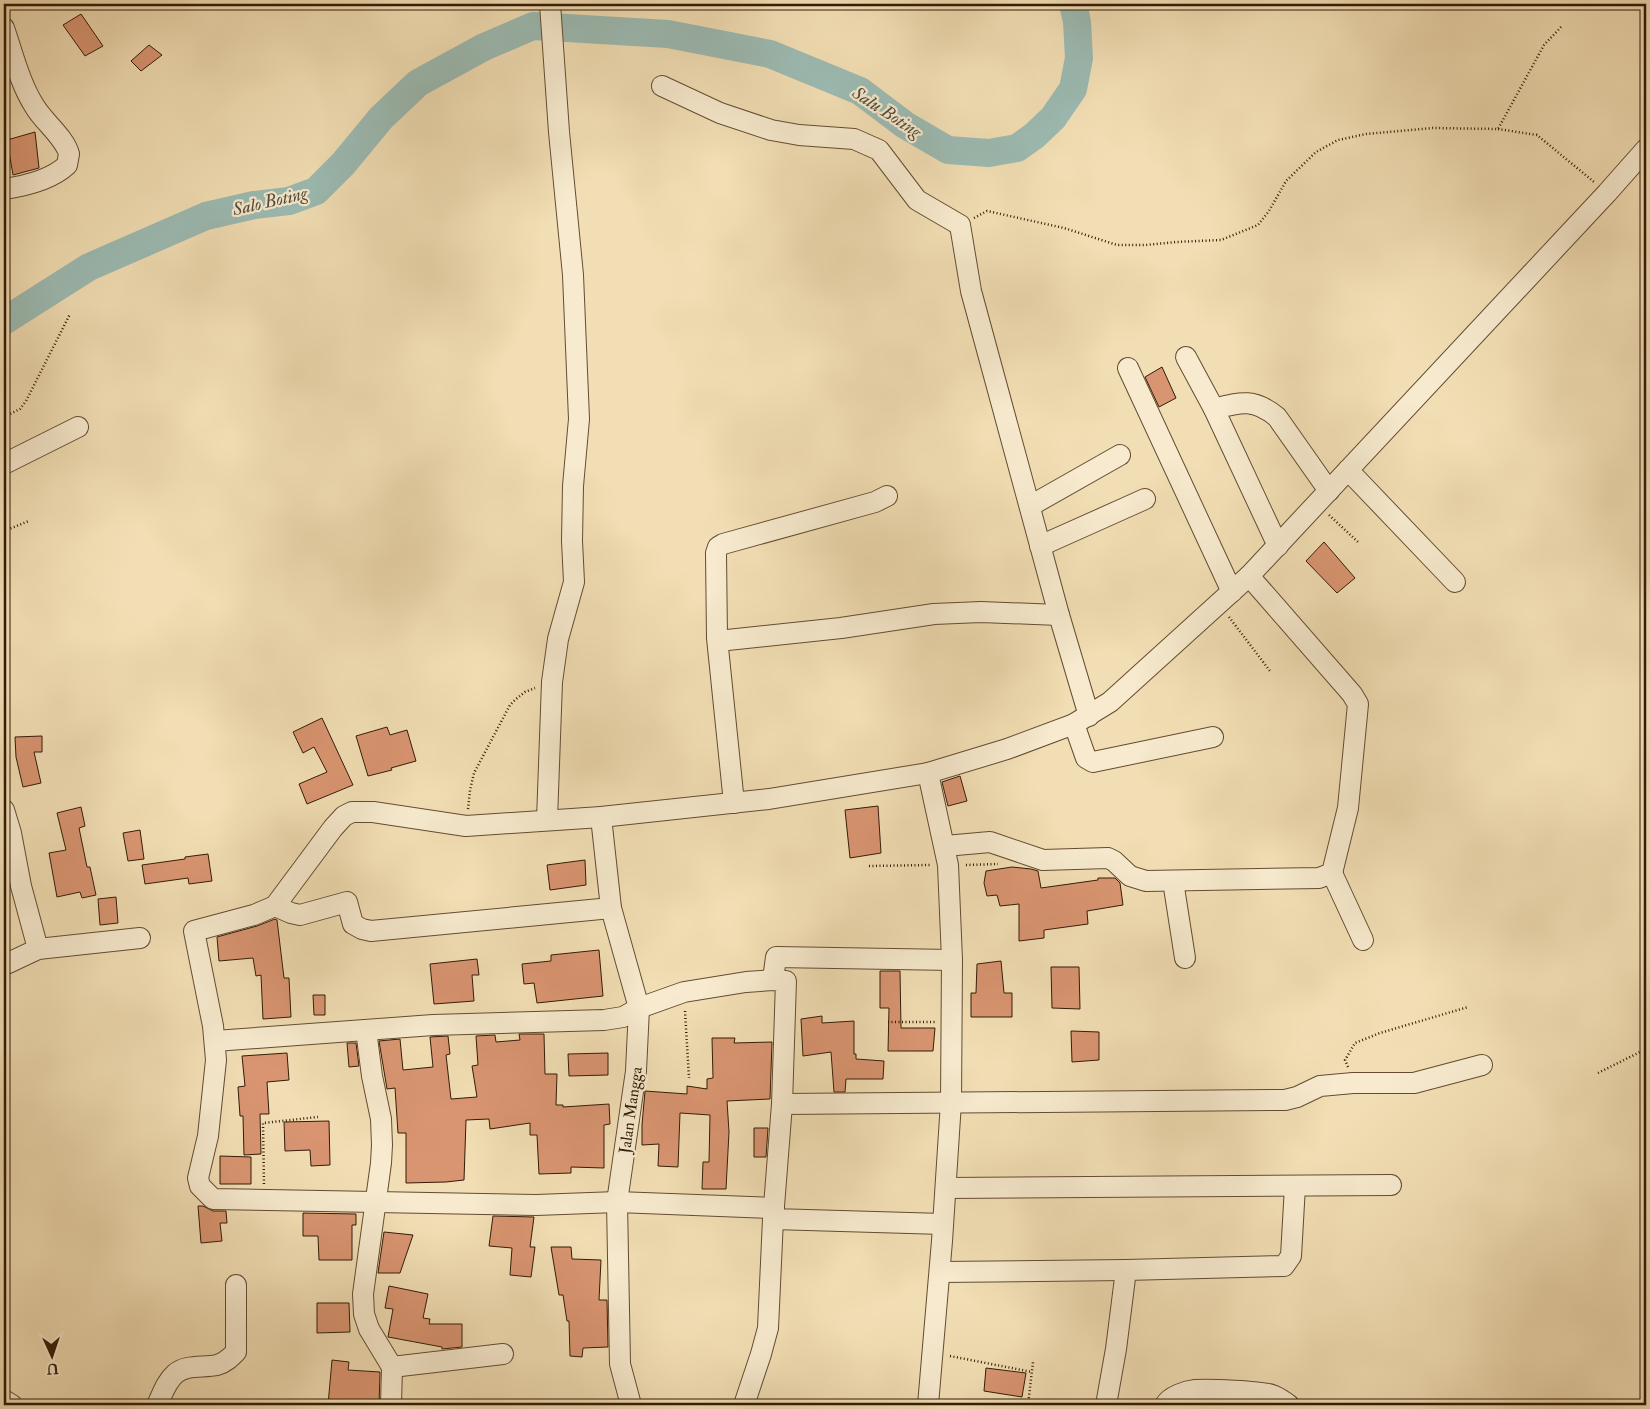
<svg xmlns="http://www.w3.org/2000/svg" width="1650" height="1409" viewBox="0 0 1650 1409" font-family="'IM FELL Double Pica',serif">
	<rect width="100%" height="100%" fill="#f2deb4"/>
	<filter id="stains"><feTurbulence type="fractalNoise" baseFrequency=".004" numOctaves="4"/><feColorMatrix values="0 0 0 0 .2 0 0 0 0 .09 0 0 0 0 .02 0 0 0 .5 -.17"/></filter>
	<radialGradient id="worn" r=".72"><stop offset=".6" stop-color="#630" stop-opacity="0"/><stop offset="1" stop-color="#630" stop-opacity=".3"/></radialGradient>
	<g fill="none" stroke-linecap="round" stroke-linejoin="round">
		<polyline stroke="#9cbbb3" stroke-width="28" points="4,321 89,267 206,216 254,205 289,201 316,191 343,164 381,118 418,83 484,47 533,26 668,34 770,54 860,91 905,125 948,150 989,153 1017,148 1034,136 1053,118 1073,89 1079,58 1077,22 1073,4"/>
	</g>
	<g fill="#d99571" stroke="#331b07">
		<polygon points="81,14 103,46 85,56 63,25"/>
		<polygon points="149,45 162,55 141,71 131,61"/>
		<polygon points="35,132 39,168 13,175 7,140"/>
		<polygon points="1162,367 1176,398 1159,407 1145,377"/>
		<polygon points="1324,542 1355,578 1337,593 1306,561"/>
		<polygon points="322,718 353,785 307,804 299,784 327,772 314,747 303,753 293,732"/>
		<polygon points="387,727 390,735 407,730 416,761 391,768 392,770 368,776 356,736"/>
		<polygon points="42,736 42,752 34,752 41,783 23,787 16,757 15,737"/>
		<polygon points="960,776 967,801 948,806 942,782"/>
		<polygon points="878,806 881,853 850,858 845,810"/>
		<polygon points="81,807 85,826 79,828 87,867 90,867 96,895 82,898 80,892 57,897 49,853 66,850 57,813"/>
		<polygon points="140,830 144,859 128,861 123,833"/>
		<polygon points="208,854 212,881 189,884 188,878 145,884 142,865 185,859 185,857"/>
		<polygon points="585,860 586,885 550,890 547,865"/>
		<polygon points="1012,867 1031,869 1038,871 1041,888 1098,880 1098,878 1115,878 1120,883 1123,905 1087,911 1088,924 1044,930 1044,938 1019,941 1019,904 1000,906 997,895 987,896 984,883 986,871"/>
		<polygon points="116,897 118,923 100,925 98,899"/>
		<polygon points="275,919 277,920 284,978 289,978 291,1017 263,1019 261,975 256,976 253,958 219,961 217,937 257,926"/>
		<polygon points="599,950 603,996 537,1003 534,983 524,984 522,964 551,961 551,955"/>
		<polygon points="477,959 479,975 472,975 474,1001 434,1004 430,964"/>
		<polygon points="1001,961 1004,993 1012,993 1012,1017 971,1017 971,993 976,993 977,964"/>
		<polygon points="1051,967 1079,967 1080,1009 1052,1008"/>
		<polygon points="880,971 900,971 901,1028 935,1028 933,1051 888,1051 889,1008 880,1008"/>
		<polygon points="313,995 325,995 325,1015 314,1015"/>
		<polygon points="822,1016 822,1023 854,1021 854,1054 856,1054 856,1059 884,1061 883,1079 846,1079 845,1092 834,1092 831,1052 803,1056 801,1019"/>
		<polygon points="1071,1031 1099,1032 1099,1060 1072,1062"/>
		<polygon points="519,1034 544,1034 545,1074 557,1074 556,1105 563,1105 563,1107 609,1104 610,1124 604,1125 604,1168 571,1167 571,1173 539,1174 537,1135 530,1135 530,1123 490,1129 489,1119 466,1120 464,1180 446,1182 406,1183 406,1133 398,1133 395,1088 387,1089 379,1041 400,1039 403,1070 433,1067 430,1037 448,1036 450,1054 446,1055 451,1099 477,1097 472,1066 478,1065 476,1036 495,1035 496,1042 520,1040"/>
		<polygon points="712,1038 735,1038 734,1043 772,1042 770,1099 727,1101 729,1132 726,1189 702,1189 703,1162 709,1162 710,1115 680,1113 678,1167 658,1166 659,1144 642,1145 642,1125 645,1091 687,1094 687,1086 707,1089 707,1079 713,1078"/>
		<polygon points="347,1043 356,1043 359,1066 349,1067"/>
		<polygon points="287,1053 289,1080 267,1082 269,1114 260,1114 261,1154 244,1155 243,1116 240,1116 238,1087 245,1086 242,1056"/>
		<polygon points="608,1053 608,1075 569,1076 568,1054"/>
		<polygon points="329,1121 330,1165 311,1166 310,1150 285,1151 284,1122"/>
		<polygon points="754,1128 768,1128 766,1157 754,1157"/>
		<polygon points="220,1156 251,1157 251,1184 220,1184"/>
		<polygon points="198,1206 203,1206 213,1211 226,1211 227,1223 220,1223 222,1241 201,1243"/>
		<polygon points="303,1213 356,1214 356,1225 352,1225 352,1260 319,1260 318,1236 303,1236"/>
		<polygon points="493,1216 534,1217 530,1247 535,1247 531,1277 510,1275 512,1248 489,1246"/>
		<polygon points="384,1232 413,1235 400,1273 378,1273"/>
		<polygon points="551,1247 571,1247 572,1259 601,1260 599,1300 607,1300 608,1347 583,1348 582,1357 570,1356 569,1321 567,1321 563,1295 559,1295"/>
		<polygon points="389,1286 428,1294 423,1318 430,1319 429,1324 462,1324 462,1347 442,1349 442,1347 388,1337 393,1309 385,1308"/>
		<polygon points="317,1303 349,1303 350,1332 317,1333"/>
		<polygon points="332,1360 349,1362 348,1370 380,1372 379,1405 328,1405"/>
		<polygon points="986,1368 1026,1373 1022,1397 984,1391"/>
	</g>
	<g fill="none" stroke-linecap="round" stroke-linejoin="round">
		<g stroke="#634c32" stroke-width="22">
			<g id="minor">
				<path d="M4 28C13 54 20 84 35 107 44 122 65 138 69 154L67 165C51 180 25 186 4 189"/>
				<polyline points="662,86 720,113 771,130 799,135 854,139 879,150 917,200 960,225 971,291 1059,615 1089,716"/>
				<polyline points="1186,357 1214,409"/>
				<polyline points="1128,368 1232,592"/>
				<polyline points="4,464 78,427"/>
				<polyline points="1348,470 1455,582"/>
				<polyline points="1030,506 1120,455"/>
				<polyline points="1040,546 1145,499"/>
				<path d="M1278 546 1214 409C1241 402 1254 398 1277 417L1329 491"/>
				<polyline points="718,641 841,628 934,614 981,612 1059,615"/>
				<polyline points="1074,724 1086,758 1093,762 1213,737"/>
				<polyline points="928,773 948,865 952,960 951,1102 942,1241 928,1405"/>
				<polyline points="734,803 717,638 716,553 718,547 723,544 875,502 887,496"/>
				<polyline points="4,810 11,833 21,886 38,949"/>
				<polyline points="601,817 611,908 639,1008 636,1071 617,1202 620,1364 631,1405"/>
				<polyline points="547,820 552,682 558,639 574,582 572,541 573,486 579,419 573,275 559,132 550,4"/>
				<polyline points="945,846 990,842 1043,860 1108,858 1114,861 1130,876 1146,881 1319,878 1332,873 1348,808 1358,704 1352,694 1249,576"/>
				<polyline points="1332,873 1363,940"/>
				<polyline points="1173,881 1185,958"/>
				<polyline points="275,906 291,913 300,915 347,902 353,924 362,929 371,931 611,908"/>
				<polyline points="4,965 38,949 140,938"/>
				<polyline points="773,980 776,957 952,960"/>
				<polyline points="366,1030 372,1076 381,1119 382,1145 381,1163 363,1294 364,1314 369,1329 392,1367 503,1354"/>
				<polyline points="215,1041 433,1025 604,1020 623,1017 639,1008 684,992 746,982 773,980 786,981 782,1104 773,1219 943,1224"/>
				<polyline points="782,1104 1285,1100 1297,1097 1320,1086 1353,1083 1414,1083 1482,1065"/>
				<polyline points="946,1188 1391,1185"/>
				<polyline points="774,1208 617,1202 536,1205 213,1199 200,1186 198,1178 208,1136 216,1060 213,1026 194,931 254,915 275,906 333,828 344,816 352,812 373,812 466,826 601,817 769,799 928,773 1007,749 1074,724 1110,702 1249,576 1607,193 1646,149"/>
				<polyline points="940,1272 1126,1270 1284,1266 1291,1256 1295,1186"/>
				<polyline points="4,1400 12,1405"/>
				<path d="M157 1405C162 1395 166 1382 175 1374 186 1364 203 1368 217 1365 225 1363 231 1357 236 1352V1285"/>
				<polyline points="391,1405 392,1367"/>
				<polyline points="744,1405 761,1354 768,1328 773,1219"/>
				<polyline points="1106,1405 1116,1349 1126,1270"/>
				<path d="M1165 1405C1170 1396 1186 1391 1195 1390 1207 1389 1262 1391 1272 1395 1279 1397 1283 1401 1289 1405"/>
			</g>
		</g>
		<g stroke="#331b07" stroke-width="2.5" stroke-dasharray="1 2.5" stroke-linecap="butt">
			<polyline points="1498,129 1537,135 1594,182"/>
			<polyline points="974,218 987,211 1064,228 1117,245 1146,245 1176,242 1221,240 1258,225 1269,211 1286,181 1316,152 1338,140 1366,134 1433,128 1498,129 1544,45 1562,26"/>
			<polyline points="4,417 20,409 26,401 70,314"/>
			<polyline points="1329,515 1358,542"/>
			<polyline points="4,531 29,521"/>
			<polyline points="1229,617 1270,671"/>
			<polyline points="468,809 470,790 474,773 510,705 516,699 525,692 535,688"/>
			<polyline points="966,865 998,864"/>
			<polyline points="869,866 930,865"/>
			<polyline points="685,1011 689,1078"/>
			<polyline points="888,1022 935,1022"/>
			<polyline points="1348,1067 1345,1060 1355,1043 1380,1033 1468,1007"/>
			<polyline points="1598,1073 1646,1049"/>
			<polyline points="264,1184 263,1123 318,1117"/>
			<polyline points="950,1356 1032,1372"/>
			<polyline points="1028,1405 1033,1362"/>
		</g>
		<use href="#minor" stroke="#f7eace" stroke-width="20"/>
	</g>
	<g text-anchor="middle" stroke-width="4.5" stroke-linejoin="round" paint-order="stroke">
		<g font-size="16" fill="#331b07" stroke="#f7eace">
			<text transform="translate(630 1110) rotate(-82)" y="6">Jalan Mangga</text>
		</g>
		<g font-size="18" font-style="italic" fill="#524b3b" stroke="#f7eace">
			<text transform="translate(887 112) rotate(33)" y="6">Salu Boting</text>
			<text transform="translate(270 201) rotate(-13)" y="6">Salo Boting</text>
		</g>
	</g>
	<rect width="1650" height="1409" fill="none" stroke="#f2deb4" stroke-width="20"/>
	<rect x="5" y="5" width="1640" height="1399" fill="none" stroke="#331b07" stroke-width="2.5"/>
	<rect x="10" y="10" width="1630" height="1389" fill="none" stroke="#331b07"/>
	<g transform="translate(52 1356) rotate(177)" stroke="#f7eace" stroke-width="4" paint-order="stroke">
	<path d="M0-4L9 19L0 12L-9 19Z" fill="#331b07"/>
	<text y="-8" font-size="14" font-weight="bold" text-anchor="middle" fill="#331b07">U</text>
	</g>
	<rect width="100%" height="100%" filter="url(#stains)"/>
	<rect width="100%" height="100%" fill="url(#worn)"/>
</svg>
